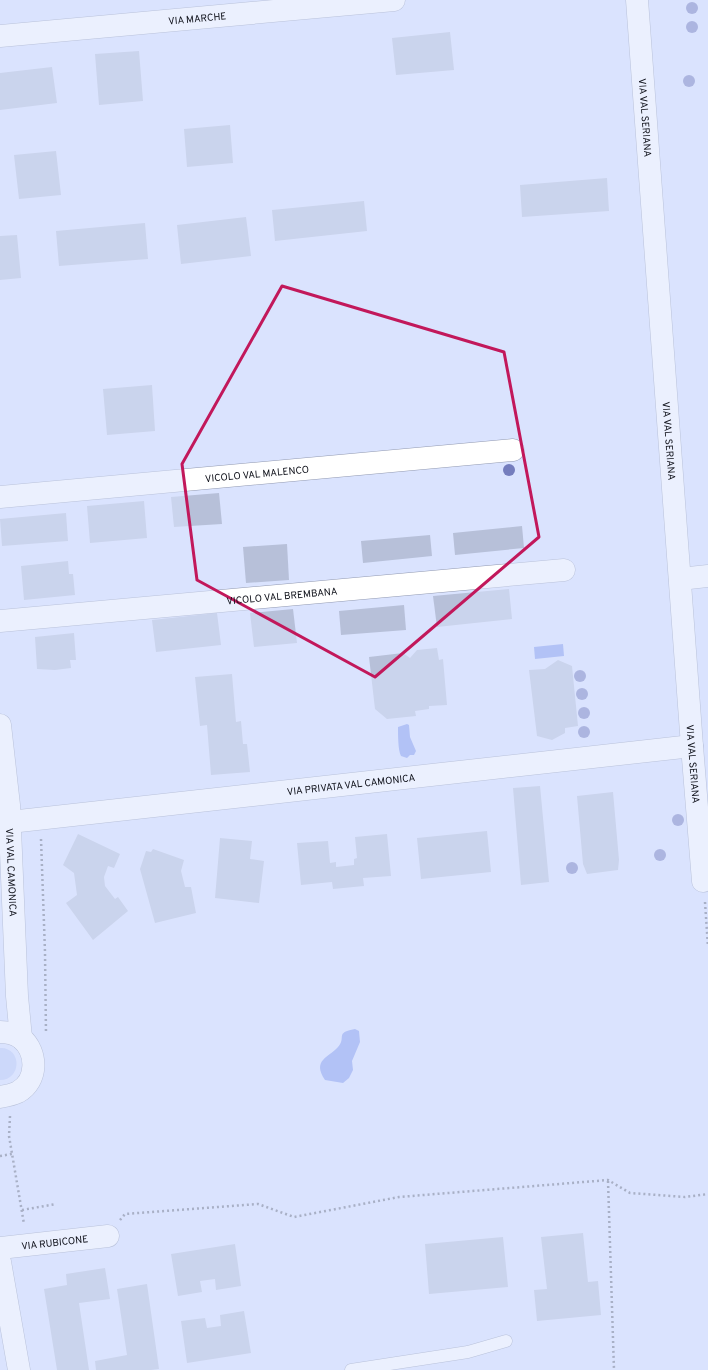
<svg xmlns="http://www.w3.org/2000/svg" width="708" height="1370" viewBox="0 0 708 1370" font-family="Overpass,sans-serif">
	<rect width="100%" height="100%" fill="#dae3fe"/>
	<path fill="#bac9f7" d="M0 1048C22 1047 22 1080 0 1080Z"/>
	<g fill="#8299ed">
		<polygon points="563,644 564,656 535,659 534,647"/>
		<path d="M407 724 409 725 410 737 416 751 414 755H410L407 758 401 756C398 751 398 734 398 727Z"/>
		<path d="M355 1029 359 1031 360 1042 352 1061 353 1070 349 1078 343 1083 325 1080C312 1060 328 1058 338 1047 347 1037 334 1033 355 1029Z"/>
	</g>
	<g fill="#b7c0d9">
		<polygon points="450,32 454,70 396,75 392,38"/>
		<polygon points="139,51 143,101 99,105 95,54"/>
		<polygon points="52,67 57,103 0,110 0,73"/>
		<polygon points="230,125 233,163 187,167 184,129"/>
		<polygon points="56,151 61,195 19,199 14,155"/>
		<polygon points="607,178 609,211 522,217 520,185"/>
		<polygon points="364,201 367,231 275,241 272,210"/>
		<polygon points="246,217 251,256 181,264 177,225"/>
		<polygon points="145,223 148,259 59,266 56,231"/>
		<polygon points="17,235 21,278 0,280 0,236"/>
		<polygon points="152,385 155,431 107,435 103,389"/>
		<polygon points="219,493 222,524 174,527 171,497"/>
		<polygon points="144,501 147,538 90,543 87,506"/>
		<polygon points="66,513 68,541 2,546 0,519"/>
		<polygon points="522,526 524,548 455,555 453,533"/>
		<polygon points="430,535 432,556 363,563 361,541"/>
		<polygon points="287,544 289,580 246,583 243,547"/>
		<polygon points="68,561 69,574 73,574 75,595 24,600 21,566"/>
		<polygon points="509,589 512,619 437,627 433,596"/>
		<polygon points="404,605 406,630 341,635 339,611"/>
		<polygon points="293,609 297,643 254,647 250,613"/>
		<polygon points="217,613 221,645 156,652 152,620"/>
		<polygon points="74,633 76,660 70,660 71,668 55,670 37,669 35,637"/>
		<polygon points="437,648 439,660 443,659 447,705 429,706 429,709 415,711 416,716 387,719 375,709 369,657 403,653 410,658 417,650"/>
		<polygon points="558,660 572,666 578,726 565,728 565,733 552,740 537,736 529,670 545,669"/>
		<polygon points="232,674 236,722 241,721 243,744 247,744 250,772 211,775 207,725 200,726 195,677"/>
		<polygon points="540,786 549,882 521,885 513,788"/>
		<polygon points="613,792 619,860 618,870 587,874 583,864 577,796"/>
		<polygon points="487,831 491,872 421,879 417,838"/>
		<polygon points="78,834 120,854 114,868 108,866 104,877 105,886 115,899 118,897 128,911 93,940 66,903 77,895 74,873 63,865"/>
		<polygon points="387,834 391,876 363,878 364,886 333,889 332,882 301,885 297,843 328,841 330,863 336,862 336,867 354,865 354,859 357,858 355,837"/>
		<polygon points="220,838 252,841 250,859 264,861 259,903 215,898"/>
		<polygon points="153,849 184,860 181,871 185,887 191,887 196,913 155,923 140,869 146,851 151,852"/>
		<polygon points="583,1233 588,1282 598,1281 601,1315 537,1321 534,1290 547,1289 541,1237"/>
		<polygon points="503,1237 508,1287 429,1294 425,1244"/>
		<polygon points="235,1244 241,1286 216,1290 215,1279 200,1281 202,1292 178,1296 171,1254"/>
		<polygon points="105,1268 110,1299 79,1303 89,1370 57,1370 44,1289 67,1285 66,1274"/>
		<polygon points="147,1284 159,1369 151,1370 96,1370 95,1361 127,1355 117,1289"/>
		<polygon points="244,1311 251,1353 187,1363 181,1321 205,1318 207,1328 221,1326 220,1315"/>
	</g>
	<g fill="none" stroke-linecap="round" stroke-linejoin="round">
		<g stroke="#9199b1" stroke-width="13">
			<polyline id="lane" points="351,1370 468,1352 506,1341"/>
		</g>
		<g stroke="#9199b1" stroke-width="23">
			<g id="street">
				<path id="s1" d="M637 0 692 746 703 881"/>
				<path id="s2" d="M0 36 394 0"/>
				<path id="s3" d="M0 497 513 450"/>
				<polyline points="680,579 708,576"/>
				<path id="s4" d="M0 621 564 570"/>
				<path id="s5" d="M0 725 9 805 17 996 21 1038"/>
				<path id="s6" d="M10 822 692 746"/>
				<path d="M0 1032C7 1032 15 1034 21 1038 38 1052 38 1081 18 1092 12 1095 6 1096 0 1097"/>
				<path id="s7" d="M0 1248 108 1236"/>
				<polyline points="0,1262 19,1370"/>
			</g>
		</g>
		<g stroke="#6c7183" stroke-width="2.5" stroke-dasharray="2 3" stroke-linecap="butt">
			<polyline points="41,839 45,952 46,1034"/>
			<polyline points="705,902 708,947"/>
			<polyline points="10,1116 9,1136 24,1224"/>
			<polyline points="0,1156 12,1154"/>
			<polyline points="608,1181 614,1370"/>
			<polyline points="22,1210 56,1204"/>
			<polyline points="120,1220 125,1214 258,1204 294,1217 399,1197 608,1180 630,1193 685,1197 708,1194"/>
		</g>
		<use href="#lane" stroke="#fff" stroke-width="12"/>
		<use href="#street" stroke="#fff" stroke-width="22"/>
	</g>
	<g fill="#747dbd">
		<circle cx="692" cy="8" r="6"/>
		<circle cx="692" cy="27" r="6"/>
		<circle cx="689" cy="81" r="6"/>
		<circle cx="509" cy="470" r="6"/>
		<circle cx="580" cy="676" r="6"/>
		<circle cx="582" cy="694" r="6"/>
		<circle cx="584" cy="713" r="6"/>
		<circle cx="584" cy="732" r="6"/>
		<circle cx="678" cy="820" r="6"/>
		<circle cx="660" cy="855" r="6"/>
		<circle cx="572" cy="868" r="6"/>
	</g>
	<path d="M0 0H708V1370H0ZM282 286 504 352 539 537 375 677 197 580 182 464Z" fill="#dae3fe" fill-opacity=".55" fill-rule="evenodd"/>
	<path fill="none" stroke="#c2185b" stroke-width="3" stroke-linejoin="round" d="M282 286 504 352 539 537 375 677 197 580 182 464Z"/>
	<g text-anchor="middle" stroke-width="4" stroke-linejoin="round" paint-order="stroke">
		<g font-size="10" fill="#0d0f18" stroke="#fff">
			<text dy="4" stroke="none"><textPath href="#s2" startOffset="198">VIA MARCHE</textPath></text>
			<text dy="4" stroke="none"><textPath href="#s1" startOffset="118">VIA VAL SERIANA</textPath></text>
			<text dy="4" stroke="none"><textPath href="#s1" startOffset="442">VIA VAL SERIANA</textPath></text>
			<text dy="4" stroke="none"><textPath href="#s3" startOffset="258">VICOLO VAL MALENCO</textPath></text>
			<text dy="4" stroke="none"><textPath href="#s4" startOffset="283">VICOLO VAL BREMBANA</textPath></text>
			<text dy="4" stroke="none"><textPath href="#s1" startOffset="766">VIA VAL SERIANA</textPath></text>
			<text dy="4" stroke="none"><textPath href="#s6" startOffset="343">VIA PRIVATA VAL CAMONICA</textPath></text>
			<text dy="4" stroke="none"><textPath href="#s5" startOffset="148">VIA VAL CAMONICA</textPath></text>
			<text dy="4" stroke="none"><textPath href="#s7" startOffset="55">VIA RUBICONE</textPath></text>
		</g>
	</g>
</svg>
